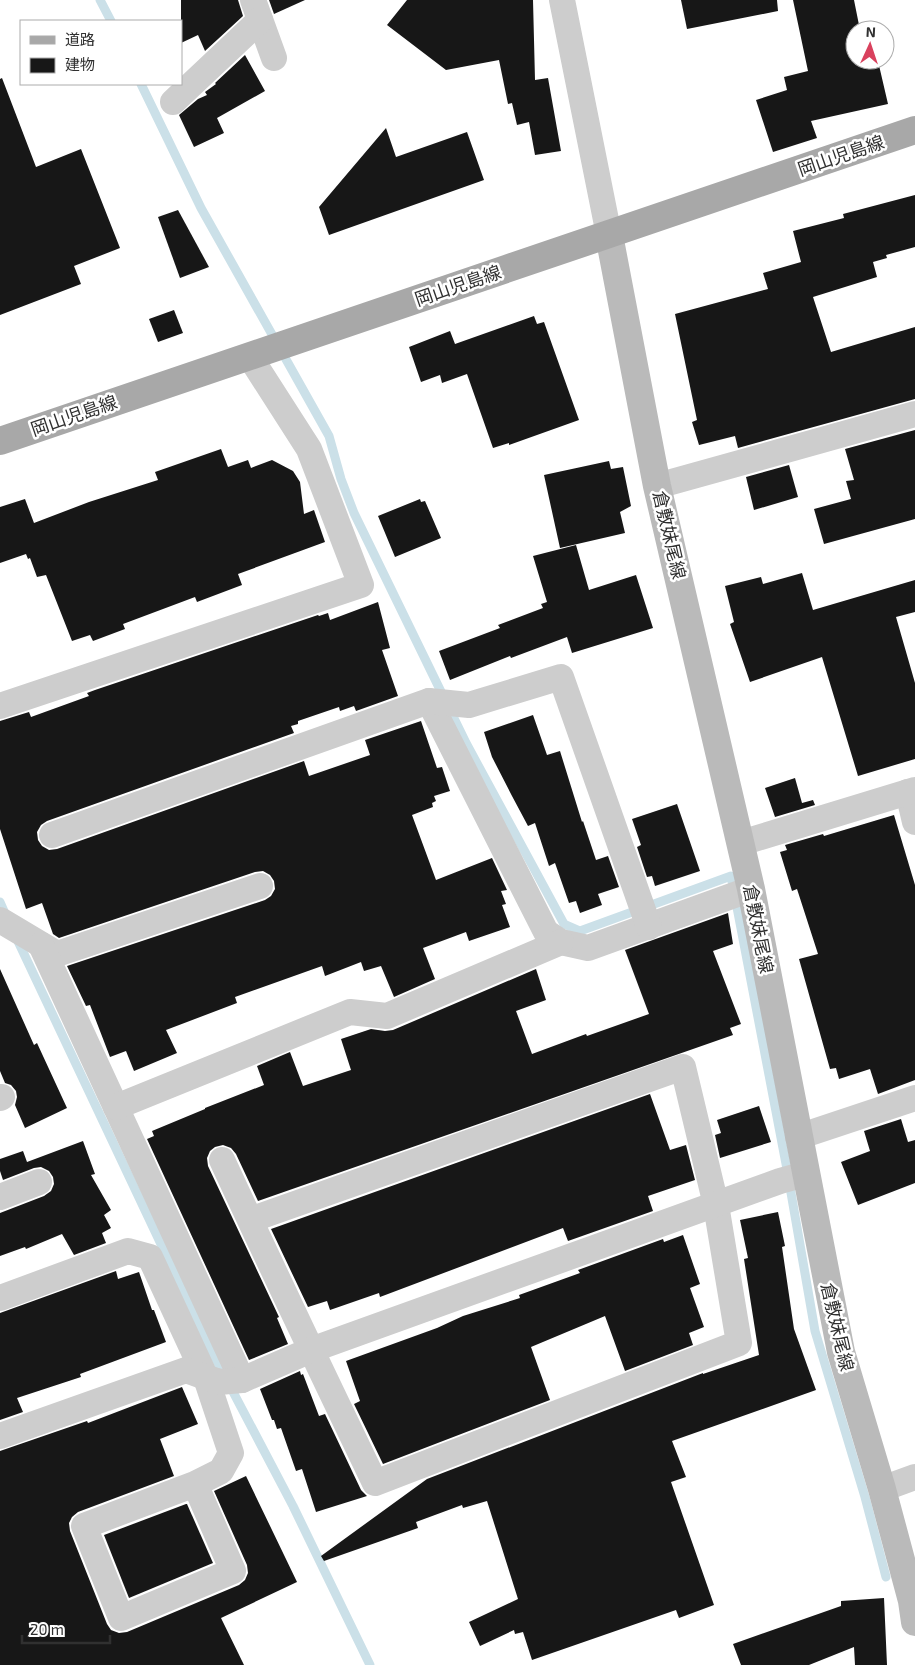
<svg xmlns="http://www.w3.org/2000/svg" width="915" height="1665" viewBox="0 0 915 1665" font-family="'Exo 2','Noto Sans JP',sans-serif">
	<rect width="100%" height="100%" fill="#fff"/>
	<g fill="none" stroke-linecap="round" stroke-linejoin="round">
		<g stroke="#cbe0e8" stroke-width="9">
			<polyline points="100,0 111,21"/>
			<polyline points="141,84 201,208 329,436 341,479 354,513 466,743 564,924 580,931 731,876 786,1164 815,1331 865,1497 886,1577"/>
			<polyline points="0,902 7,918"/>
			<polyline points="16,937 210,1348 293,1506 370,1665"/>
		</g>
	</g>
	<g fill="#171717">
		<polygon points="181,0 238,0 243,16 205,51 198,35 181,43"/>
		<polygon points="269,0 305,0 274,14"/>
		<polygon points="407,0 533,0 535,80 548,78 561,151 535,155 529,122 517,125 512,103 508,104 499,60 446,70 387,25"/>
		<polygon points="681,0 777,0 778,11 687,29"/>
		<polygon points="793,0 854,0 860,30 855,30 855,60 866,60 867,64 878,61 888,104 811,121 817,138 773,152 756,100 787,90 784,77 808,71"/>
		<polygon points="245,55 265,91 217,118 224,133 194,147 179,115 198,99 207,95 205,92 216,84 215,83"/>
		<polygon points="2,78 36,167 81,149 120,248 74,266 81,284 0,315 0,79"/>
		<polygon points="386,128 396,157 467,132 484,180 329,235 319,207"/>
		<polygon points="915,195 915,247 886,255 887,258 873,262 877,277 813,297 831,352 915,327 915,399 738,448 735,436 699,445 692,422 697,420 675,314 768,289 763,273 801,262 793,231 844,218 843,214"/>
		<polygon points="178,210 209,267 180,278 158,217"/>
		<polygon points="174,310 183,333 158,342 149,319"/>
		<polygon points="534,316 537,324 544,322 579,420 509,445 509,443 493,448 467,374 442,383 440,375 421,382 409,347 450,331 455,344"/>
		<polygon points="915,430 915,519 824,544 814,509 851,499 846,481 854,480 845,449"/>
		<polygon points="221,449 228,467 248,460 251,468 272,460 293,471 300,482 304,514 314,510 325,542 238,574 242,585 197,602 195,597 123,624 125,629 93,641 90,635 72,641 46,575 37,577 30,558 28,559 26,554 0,563 0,507 25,499 34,523 89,502 158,480 155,472"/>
		<polygon points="609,461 611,469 623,467 631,506 620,512 625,533 560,548 544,475"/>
		<polygon points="789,465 798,497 754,510 746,477"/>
		<polygon points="420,499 421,502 425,501 441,538 395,557 378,516"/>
		<polygon points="576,545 589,590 636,575 653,628 572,653 567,637 511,658 510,656 450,680 439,651 500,628 498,625 543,608 541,604 547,602 533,556"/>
		<polygon points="802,573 813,610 915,580 915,612 896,617 915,683 915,759 858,776 822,657 750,682 730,624 734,622 725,586 761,577 763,584"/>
		<polygon points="378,602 390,648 382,650 398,696 356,711 354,706 340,711 339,707 298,721 298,724 291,726 294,733 47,821 41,825 37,832 38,840 42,846 49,850 57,849 304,761 309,776 370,755 365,740 421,721 437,768 442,767 450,791 434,796 436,801 432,803 433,807 412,815 436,880 492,858 507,890 501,891 506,904 502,905 510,927 469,941 466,932 423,948 435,979 394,997 381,966 364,971 361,962 325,976 322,966 235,997 237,1003 166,1030 177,1053 134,1071 126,1051 110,1057 90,1005 86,1006 67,966 265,900 271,896 275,889 274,881 270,875 263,871 255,872 59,938 53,934 42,903 26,909 0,829 0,721 29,712 31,717 89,696 87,693 95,690 318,615 319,616 328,613 330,620"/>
		<polygon points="533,715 547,755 560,751 582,822 583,821 596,860 608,856 619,887 598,894 602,905 580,913 576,901 569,903 555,863 549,866 535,823 528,826 512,796 492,757 484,732"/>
		<polygon points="795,778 802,803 813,800 815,805 775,817 765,788"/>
		<polygon points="677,804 700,871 655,886 652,876 647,877 637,847 641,845 632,819"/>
		<polygon points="894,815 915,885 915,1080 878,1094 870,1069 839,1079 836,1068 830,1069 799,959 818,954 797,889 792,891 780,852 787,850 785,845 823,834 824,836"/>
		<polygon points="728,913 733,944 713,951 741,1024 730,1028 733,1035 258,1201 236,1154 231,1148 223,1145 215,1147 210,1151 207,1158 208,1166 279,1317 277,1318 288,1344 249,1360 147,1139 154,1136 152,1131 205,1109 205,1108 264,1085 257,1066 290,1052 303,1086 351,1070 341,1039 371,1029 385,1031 393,1030 536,969 546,1000 516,1011 532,1054 586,1034 587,1036 649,1014 625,950"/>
		<polygon points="0,969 34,1045 37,1043 67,1108 25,1128 15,1105 17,1097 16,1091 11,1085 5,1083 0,1071"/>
		<polygon points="650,1094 670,1150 686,1145 695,1180 648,1196 653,1211 568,1241 563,1228 380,1297 379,1293 330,1310 327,1301 308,1307 271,1229"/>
		<polygon points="759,1106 771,1142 720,1158 715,1135 721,1133 717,1120"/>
		<polygon points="901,1119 908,1142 915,1140 915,1183 858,1205 841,1162 870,1151 864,1131"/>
		<polygon points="83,1141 95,1174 91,1175 111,1210 104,1215 111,1228 102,1233 106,1243 74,1255 62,1234 26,1249 25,1247 0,1256 0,1213 44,1196 51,1191 54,1184 53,1177 49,1171 41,1167 34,1168 3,1180 0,1171 0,1159 23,1151 27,1162"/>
		<polygon points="778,1212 785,1246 782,1247 794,1329 816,1390 672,1441 686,1477 671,1482 714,1605 679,1618 676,1610 532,1660 523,1632 515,1634 514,1630 480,1646 469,1622 518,1599 487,1501 463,1508 462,1505 416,1522 418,1528 324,1561 321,1556 427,1479 703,1373 703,1374 759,1355 744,1259 748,1258 740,1220"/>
		<polygon points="683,1235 700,1284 690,1288 704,1327 689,1333 693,1345 625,1371 605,1316 531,1347 550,1400 383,1464 354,1404 360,1401 346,1361 437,1328 463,1316 520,1298 519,1295 580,1273 578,1270 663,1239 664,1242"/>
		<polygon points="116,1271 118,1279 139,1272 152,1310 154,1310 166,1342 80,1374 81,1377 17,1398 23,1412 0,1420 0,1313"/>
		<polygon points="300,1371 301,1375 303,1374 319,1416 325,1414 361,1490 367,1496 316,1512 302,1469 296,1471 281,1428 277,1429 274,1420 272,1420 260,1389"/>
		<polygon points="182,1387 198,1424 160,1439 174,1476 78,1512 72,1517 69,1523 70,1531 107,1624 111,1630 119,1633 127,1632 239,1585 245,1580 248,1573 247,1565 214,1491 246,1476 297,1582 221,1618 244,1665 0,1665 0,1451 87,1421 88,1423"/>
		<polygon points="186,1504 187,1504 213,1563 129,1598 104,1535"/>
		<polygon points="884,1598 887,1665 855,1665 854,1647 809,1665 741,1665 733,1644 841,1606 841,1601"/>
	</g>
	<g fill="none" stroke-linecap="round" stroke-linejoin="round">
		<g stroke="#cdcdcd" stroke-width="26">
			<polyline points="253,0 274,58"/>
			<polyline points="562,0 609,235"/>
			<polyline points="173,102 260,20"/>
			<polyline points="657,486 915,414"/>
			<polyline points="429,701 546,932 561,942 588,948 751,889"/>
			<polyline points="0,706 361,585 309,449 250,357"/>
			<polyline points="908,792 915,822"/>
			<polyline points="52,835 429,701 469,705 561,677 649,927"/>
			<polyline points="741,843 915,790"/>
			<polyline points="0,920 57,954 260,886"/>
			<polyline points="41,945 242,1380"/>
			<polyline points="0,1098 2,1097"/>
			<polyline points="116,1107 350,1012 387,1016 561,942"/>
			<polyline points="798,1137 915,1098"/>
			<path d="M222 1160C272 1268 323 1375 375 1483L739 1343 716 1205 683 1067 250 1220"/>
			<polyline points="0,1197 39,1182"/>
			<polyline points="0,1298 128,1251 150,1257 206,1378 231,1453 221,1471 195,1484 84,1526 121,1618 233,1571 195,1484"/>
			<polyline points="0,1436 186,1370 219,1382 242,1380 311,1350 780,1181 805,1174"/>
			<polyline points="882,1489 915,1477"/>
		</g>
		<polyline stroke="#bababa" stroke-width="28" points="609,235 657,486 751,889 841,1352 882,1489 912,1601 915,1622"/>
		<polyline stroke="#a8a8a8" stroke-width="28" points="0,441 915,130"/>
	</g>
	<g text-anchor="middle" stroke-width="5" stroke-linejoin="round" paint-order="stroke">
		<g font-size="18" fill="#303030" stroke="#fff">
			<text transform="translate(841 156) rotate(-19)" y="6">岡山児島線</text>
			<text transform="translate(458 286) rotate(-19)" y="6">岡山児島線</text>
			<text transform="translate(74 416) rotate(-19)" y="6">岡山児島線</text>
			<text transform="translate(669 535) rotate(77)" y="6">倉敷妹尾線</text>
			<text transform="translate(758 929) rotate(79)" y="6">倉敷妹尾線</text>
			<text transform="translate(837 1327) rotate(77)" y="6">倉敷妹尾線</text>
		</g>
	</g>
	<rect x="20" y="20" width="162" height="65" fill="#ffffff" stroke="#acacac"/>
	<rect x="30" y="36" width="25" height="8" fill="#a8a8a8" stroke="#acacac"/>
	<text x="65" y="45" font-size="15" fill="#303030">道路</text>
	<rect x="30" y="58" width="25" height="15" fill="#171717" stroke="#acacac"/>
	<text x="65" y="70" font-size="15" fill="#303030">建物</text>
	<g transform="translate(870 45) rotate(3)"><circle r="24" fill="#ffffff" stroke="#acacac"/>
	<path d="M0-4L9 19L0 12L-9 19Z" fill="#d9415d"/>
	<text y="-8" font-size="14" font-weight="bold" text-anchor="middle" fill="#303030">N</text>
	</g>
	<path d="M22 1635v8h88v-8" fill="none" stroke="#303030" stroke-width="2.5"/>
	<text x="30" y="1635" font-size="15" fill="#303030" stroke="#ffffff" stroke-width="4" paint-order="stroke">20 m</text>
</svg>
